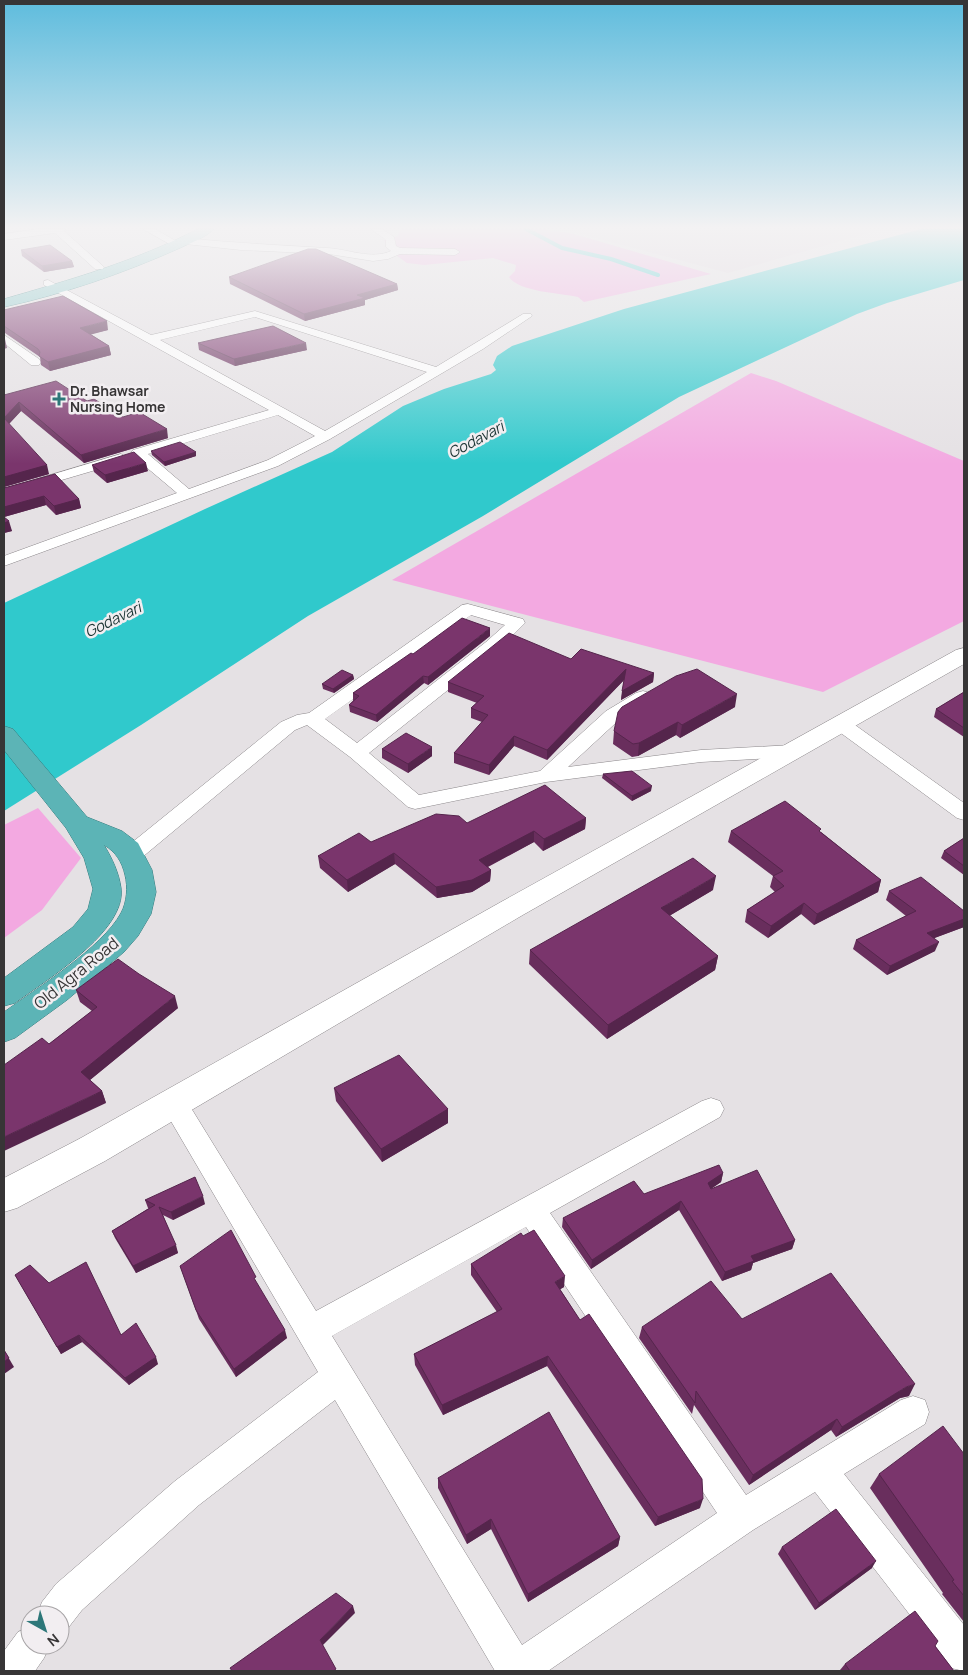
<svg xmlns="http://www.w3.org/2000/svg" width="968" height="1675" viewBox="0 0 968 1675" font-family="Manrope,sans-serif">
	<rect width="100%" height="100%" fill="#e5e1e4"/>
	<polygon fill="#e0d5dd" points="562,229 883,229 728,273"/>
	<g fill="#f3a9e1">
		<path d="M402 229H543L574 234 711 274 584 302 578 297C560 293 519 292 509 277L515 271 516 265 493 258 424 265 407 263 390 251 384 240 398 236 399 232Z"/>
		<polygon points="751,373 776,381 964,461 964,621 823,692 392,580"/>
		<polygon points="38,808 81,858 42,910 4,938 4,825"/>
	</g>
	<polygon fill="#30c9cc" points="921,229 964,229 964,280 887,303 857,314 679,397 483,516 308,616 141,725 4,811 4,603 205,509 332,452 403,406 444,389 491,374 496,370 493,365 497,356 512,346 624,309"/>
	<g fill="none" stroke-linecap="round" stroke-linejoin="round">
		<polyline stroke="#30c9cc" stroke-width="4" points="526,229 562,248 611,259 658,275"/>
		<g stroke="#8b878a" stroke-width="1">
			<g id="minor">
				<polygon points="38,229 65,229 64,231 104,267 103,269 95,269 55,233 4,240 4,234"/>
				<polygon points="143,229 155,229 181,244 179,246 173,246"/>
				<path d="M371 229H382L394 237 396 246 400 248 455 249 460 252 455 255 400 254 388 259 373 261 329 254 241 250 185 244 180 241 185 238C232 243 279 245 327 248 348 249 371 260 391 251L386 247V240Z"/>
				<path d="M48 280 151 335 255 311 436 367 523 314H531L532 316 483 349 330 439 278 466 4 566V556L177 493 133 456 131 453 133 450 269 410 44 285V281ZM255 317 427 372 325 431 160 340ZM278 415 315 436 268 460 189 489 148 454Z"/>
				<polygon points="4,335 39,359 41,362 39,365 31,365 4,343"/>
				<polygon points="121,454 128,458 126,461 4,497 4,489"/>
				<path d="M468 604 523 619 525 623 498 650 369 753 419 795 540 771 606 711 636 693 643 691 650 693 652 697 650 701 620 719 568 767 701 750 792 745 799 747 802 751 799 755 792 757 701 762 546 782 415 809 408 807 350 757 307 725 295 730 140 859 132 861 124 859 121 854 124 849 281 722 297 715 309 713 462 605ZM471 615 505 625 486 642 357 743 325 719Z"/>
				<polygon points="841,718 848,720 964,803 964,820 957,818 834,728 832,724 834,720"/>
				<path d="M174 1092 183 1095 316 1311 702 1101 711 1098 720 1101 724 1109 720 1117 550 1213 746 1495 901 1400 913 1396 925 1400 929 1412 925 1424 844 1474 964 1625V1671L951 1668 815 1492 753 1530 548 1671H495L335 1400 199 1505 82 1610 68 1628 60 1631V1615H37L42 1602 56 1584 175 1481 318 1372 165 1111 161 1103 165 1095ZM526 1227 717 1513 522 1645 332 1336Z"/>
				<polygon points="30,1627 30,1645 50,1645 44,1658 35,1671 4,1671 4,1651 18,1632"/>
			</g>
		</g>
		<g stroke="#8b878a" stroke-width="1">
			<polygon id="secondary" points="964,648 964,664 521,916 105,1161 17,1208 4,1212 4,1178 79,1139 501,902 956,650"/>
		</g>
		<g stroke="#347c7e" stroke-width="1">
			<path id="primary" d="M198 229H214C205 238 190 243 180 248 124 273 64 294 4 307V299C70 280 136 261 198 229Z"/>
		</g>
		<g stroke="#347c7e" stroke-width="1">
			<path id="trunk" d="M4 726 13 729 87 817 122 831 138 843 152 870 156 892 151 914 138 936 124 952 67 1000 15 1038 4 1042V1012C36 989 103 947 121 913 127 902 128 887 125 875 122 862 116 852 104 845 112 858 119 873 121 888 127 931 46 980 15 1003L4 1006V978L73 927 88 909 93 889 84 858 66 828 4 750Z"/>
		</g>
		<use href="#minor" fill="#fff" fill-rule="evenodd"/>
		<use href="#secondary" fill="#fff" fill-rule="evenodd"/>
		<use href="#primary" fill="#85c7c8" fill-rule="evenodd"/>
		<use href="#trunk" fill="#5cb4b6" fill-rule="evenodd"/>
	</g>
	<g fill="#692e5d">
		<polygon points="21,250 72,261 74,267 44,272 22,256"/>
		<polygon points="229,277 397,284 398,290 365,300 365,305 305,321 230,284"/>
		<polygon points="4,310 108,330 90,334 109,346 111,355 50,371 41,365 40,357 5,333 4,334"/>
		<polygon points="198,343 307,350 235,366 199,350"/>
		<polygon points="4,395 87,401 123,417 168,438 84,463 21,411 9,424 49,474 4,487"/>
		<polygon points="151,451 196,452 196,456 165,466 152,455"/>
		<polygon points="92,465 148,471 107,483 94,472"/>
		<polygon points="4,488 79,499 81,508 56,515 46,505 4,517 12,531 4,533"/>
		<polygon points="490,636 428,685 424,683 377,722 350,712 349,705 353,701 353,693 413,654"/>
		<polygon points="571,659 654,673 653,682 621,700 624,680 547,760 514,746 489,775 454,763 454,753 482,722 471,718 471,708 477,703 448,692 448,682"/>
		<polygon points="353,675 354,679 334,693 323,689 322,684"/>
		<polygon points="964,692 964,737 934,717 936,709"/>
		<polygon points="735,707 680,738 676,735 638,756 632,757 613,744 614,731"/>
		<polygon points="382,749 432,756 408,773 382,758"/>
		<polygon points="603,774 651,791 632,801 602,778"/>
		<polygon points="586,818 585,829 543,851 534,842 488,867 491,870 490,881 472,892 437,898 395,864 348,892 320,868 318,856 371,842 467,823"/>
		<polygon points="731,831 821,832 881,880 878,892 814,925 801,914 768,938 745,922 747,910 775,892 770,887 773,876 728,842"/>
		<polygon points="964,838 964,875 941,858 944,851"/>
		<polygon points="713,890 669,916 718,956 715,970 607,1039 529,964 530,950"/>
		<polygon points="889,891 964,911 964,927 934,938 935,951 887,975 853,949 856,940 906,916 886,900"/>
		<polygon points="76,990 178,1008 90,1080 102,1091 106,1103 49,1044 92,1011 80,1002"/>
		<polygon points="334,1088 448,1109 448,1123 382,1162 336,1101"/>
		<polygon points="723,1173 721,1182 711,1189 795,1240 792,1249 753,1263 751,1270 722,1281 679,1210 591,1269 562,1227 563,1218 644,1194"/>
		<polygon points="145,1200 205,1204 173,1220 163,1215 178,1253 136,1273 115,1238 112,1231 149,1208 148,1208"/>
		<polygon points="471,1264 564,1287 560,1289 700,1508 655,1526 547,1366 443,1415 415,1365 414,1354 497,1312 471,1275"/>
		<polygon points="180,1266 257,1284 287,1338 236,1377 199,1319"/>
		<polygon points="15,1275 49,1283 121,1335 158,1364 129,1385 82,1342 61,1354"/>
		<polygon points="742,1319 909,1396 900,1398 836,1437 831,1430 749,1485 694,1405 692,1414 639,1338 642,1327"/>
		<polygon points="964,1454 964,1622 942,1594 943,1593 870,1488 879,1474"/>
		<polygon points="438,1478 620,1537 618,1546 528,1602 491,1529 467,1544 438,1488"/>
		<polygon points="782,1547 872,1568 815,1610 778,1554"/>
		<polygon points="935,1646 954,1671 841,1671 840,1670 845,1664"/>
	</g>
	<g fill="#55254c">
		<polygon points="72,261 74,267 44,272 42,266"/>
		<polygon points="397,284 398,290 365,300 365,305 305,321 304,314 357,295"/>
		<polygon points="107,321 108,330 82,337 80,328"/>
		<polygon points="4,339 5,339 7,348 4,349"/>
		<polygon points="306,343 307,350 235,366 234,359"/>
		<polygon points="109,346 111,355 50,371 48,362"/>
		<polygon points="19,402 21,411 6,427 4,418"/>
		<polygon points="167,429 168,438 84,463 81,455"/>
		<polygon points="196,452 196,456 165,466 164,462"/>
		<polygon points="146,463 148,471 107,483 105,475"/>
		<polygon points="47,465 49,474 4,487 4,477"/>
		<polygon points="44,496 46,505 4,517 4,507"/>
		<polygon points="79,499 81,508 56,515 54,506"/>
		<polygon points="9,521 12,531 4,533 4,523"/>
		<polygon points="490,628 490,636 428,685 428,677"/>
		<polygon points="626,669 625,679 547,760 547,750"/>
		<polygon points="654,673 653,682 621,700 622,691"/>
		<polygon points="353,675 354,679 334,693 333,689"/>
		<polygon points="423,676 424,683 377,722 376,715"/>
		<polygon points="737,694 735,707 680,738 682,725"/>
		<polygon points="678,722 676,735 638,756 639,743"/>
		<polygon points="514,736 514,746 489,775 489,765"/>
		<polygon points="432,747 432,756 408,773 408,764"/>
		<polygon points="652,786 651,791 632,801 632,796"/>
		<polygon points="586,818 585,829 543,851 544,839"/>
		<polygon points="534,831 534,842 479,871 479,860"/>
		<polygon points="394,853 395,864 348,892 347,880"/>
		<polygon points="491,870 490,881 472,892 437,898 436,887"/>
		<polygon points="716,876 713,890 659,922 661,908"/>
		<polygon points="881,880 878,892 814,925 817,914"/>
		<polygon points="804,903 801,914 768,938 771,926"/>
		<polygon points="964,919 964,927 924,942 927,933"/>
		<polygon points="939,942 935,951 887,975 890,966"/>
		<polygon points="718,956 715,970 607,1039 608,1025"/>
		<polygon points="175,996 178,1008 85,1084 81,1072"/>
		<polygon points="102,1091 106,1103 4,1151 4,1137"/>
		<polygon points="448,1109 448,1123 382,1162 381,1149"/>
		<polygon points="723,1173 721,1182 706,1192 708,1183"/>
		<polygon points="203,1196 205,1204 173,1220 171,1212"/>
		<polygon points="681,1201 679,1210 591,1269 592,1260"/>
		<polygon points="795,1240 792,1249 753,1263 751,1270 722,1281 725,1272 751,1256"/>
		<polygon points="176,1245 178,1253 136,1273 133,1266"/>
		<polygon points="565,1276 564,1287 554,1293 555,1282"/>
		<polygon points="285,1330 287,1338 236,1377 234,1369"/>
		<polygon points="79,1335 82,1342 61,1354 57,1347"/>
		<polygon points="4,1350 14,1367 4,1374"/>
		<polygon points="548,1356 547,1366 443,1415 442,1405"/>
		<polygon points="156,1357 158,1364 129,1385 125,1378"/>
		<polygon points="915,1384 909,1396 900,1398 836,1437 842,1427 906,1387"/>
		<polygon points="837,1419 831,1430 749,1485 753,1475"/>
		<polygon points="703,1499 700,1508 655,1526 658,1517"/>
		<polygon points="491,1519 491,1529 467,1544 466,1535"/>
		<polygon points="620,1537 618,1546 528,1602 528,1594"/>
		<polygon points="876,1561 872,1568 815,1610 819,1603"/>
		<polygon points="353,1606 355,1613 322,1646 320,1640"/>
	</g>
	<g fill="#7a356c" stroke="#55254c">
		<polygon points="50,245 72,261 42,266 21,250"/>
		<polygon points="308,249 316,249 397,284 357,295 365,298 304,314 229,277"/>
		<polygon points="63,296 107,321 80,328 109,346 48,362 39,356 40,352 38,349 4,326 4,310"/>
		<polygon points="273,326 306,343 234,359 198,343"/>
		<polygon points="56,381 87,401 94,399 123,417 139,412 167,429 81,455 19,402 4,418 4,395"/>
		<polygon points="4,418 47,465 4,477"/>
		<polygon points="180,442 196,452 164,462 151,451"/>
		<polygon points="134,452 146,463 105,475 92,465"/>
		<polygon points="55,474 79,499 54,506 44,496 4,507 4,488"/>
		<polygon points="4,517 9,521 4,523"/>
		<polygon points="462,618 490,628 428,677 423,676 376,715 349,705 359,696 353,693 411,653 413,654"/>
		<polygon points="509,633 571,659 581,649 654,673 622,691 626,669 547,750 514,736 489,765 454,753 488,715 471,708 484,696 448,682"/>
		<polygon points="697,669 737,694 682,725 678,722 639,743 633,744 614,731 618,712 622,707 676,676"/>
		<polygon points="342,670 353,675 333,689 322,684"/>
		<polygon points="964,692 964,728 936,709"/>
		<polygon points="406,733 432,747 408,764 382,749"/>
		<polygon points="632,771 652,786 632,796 603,774"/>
		<polygon points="545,785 586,818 544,839 534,831 479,860 491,870 472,880 436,887 394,853 347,880 318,856 359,833 371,842 436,814 459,816 467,823"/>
		<polygon points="785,801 821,829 819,831 881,880 817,914 804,903 771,926 747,910 784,886 773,876 783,871 731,831"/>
		<polygon points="964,838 964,866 944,851"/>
		<polygon points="693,858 716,876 661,908 718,956 608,1025 530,950"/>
		<polygon points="921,877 964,911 964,919 927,933 939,942 890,966 856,940 916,911 889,891"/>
		<polygon points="118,959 139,974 175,996 81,1072 102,1091 4,1137 4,1065 42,1038 49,1044 97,1007 76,990"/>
		<polygon points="399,1055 448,1109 381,1149 334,1088"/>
		<polygon points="719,1165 723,1173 708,1183 711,1189 757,1170 795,1240 751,1256 754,1261 725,1272 681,1201 592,1260 563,1218 634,1181 644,1194"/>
		<polygon points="195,1177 203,1196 171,1212 159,1207 176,1245 133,1266 112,1231 155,1205 145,1200"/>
		<polygon points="231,1230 256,1277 254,1278 285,1330 234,1369 196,1310 180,1266"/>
		<polygon points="534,1230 565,1276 555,1282 580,1320 589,1314 702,1479 703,1499 658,1517 548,1356 442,1405 414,1354 502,1309 471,1264 521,1233 523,1236"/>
		<polygon points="86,1262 121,1335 136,1323 156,1357 125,1378 79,1335 57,1347 15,1275 30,1265 49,1283"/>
		<polygon points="831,1273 915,1384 906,1387 842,1427 837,1419 753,1475 696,1391 695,1403 642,1327 711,1281 742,1319"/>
		<polygon points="4,1350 9,1358 4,1362"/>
		<polygon points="549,1412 620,1537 528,1594 491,1519 466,1535 438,1478"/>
		<polygon points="943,1426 964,1454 964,1596 952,1581 954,1580 879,1474"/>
		<polygon points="836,1509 876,1561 819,1603 782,1547"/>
		<polygon points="336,1593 353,1606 320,1640 336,1669 333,1671 232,1671 230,1668"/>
		<polygon points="915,1611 938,1641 935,1646 954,1671 850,1671 845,1664"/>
	</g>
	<linearGradient id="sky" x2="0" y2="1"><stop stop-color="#5ebcdd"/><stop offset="0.49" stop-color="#f3f2f3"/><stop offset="1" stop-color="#f3f2f3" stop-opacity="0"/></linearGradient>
	<rect width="968" height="464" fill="url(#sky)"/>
	<path fill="#2d7779" stroke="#f2eef1" stroke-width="2" d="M56.5 391.5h5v5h5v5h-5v5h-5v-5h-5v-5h5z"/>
	<g text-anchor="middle" stroke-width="5" stroke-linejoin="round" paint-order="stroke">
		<g font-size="14" font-weight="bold" fill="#373536" stroke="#f2eef1" text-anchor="start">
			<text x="70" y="396">Dr. Bhawsar<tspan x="70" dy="16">Nursing Home</tspan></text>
		</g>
		<g font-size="15" font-style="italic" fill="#1c3434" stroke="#f2eef1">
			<text transform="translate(476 440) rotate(-28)" y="5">Godavari</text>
			<text transform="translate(113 620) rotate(-26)" y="5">Godavari</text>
		</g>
		<g font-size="16" fill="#373536" stroke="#f2eef1">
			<text transform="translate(76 973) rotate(-39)" y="6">Old Agra Road</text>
		</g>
	</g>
	<rect width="968" height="1675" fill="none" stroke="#373536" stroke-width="10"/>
	<g transform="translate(45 1630) rotate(141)"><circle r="24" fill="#f2eef1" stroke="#a7a4a6"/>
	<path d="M0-4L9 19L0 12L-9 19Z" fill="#2d7779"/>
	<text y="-8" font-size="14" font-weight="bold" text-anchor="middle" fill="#373536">N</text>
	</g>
</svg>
